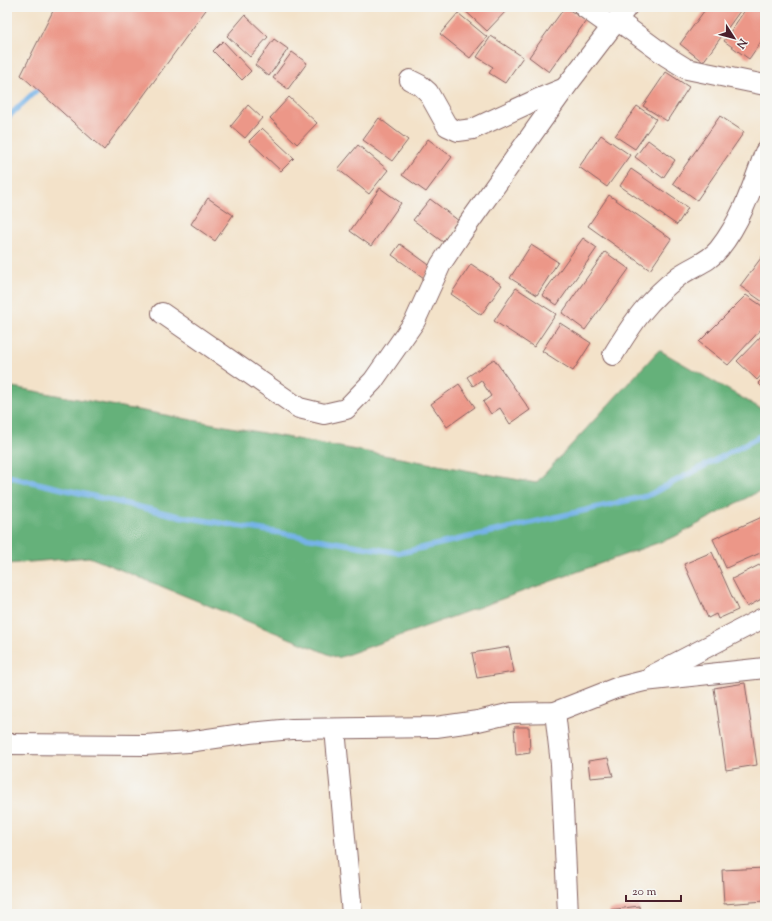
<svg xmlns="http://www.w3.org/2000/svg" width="772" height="921" viewBox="0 0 772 921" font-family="'Sorts Mill Goudy',serif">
	<rect width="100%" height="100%" fill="#f6f6f2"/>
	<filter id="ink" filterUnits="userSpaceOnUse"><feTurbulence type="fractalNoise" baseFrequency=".025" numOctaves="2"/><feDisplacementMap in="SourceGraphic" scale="8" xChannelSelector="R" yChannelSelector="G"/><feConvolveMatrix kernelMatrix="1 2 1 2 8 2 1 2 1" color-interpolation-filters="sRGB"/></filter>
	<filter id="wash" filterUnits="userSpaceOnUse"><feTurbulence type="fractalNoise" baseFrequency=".012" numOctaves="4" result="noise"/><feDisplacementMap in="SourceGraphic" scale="16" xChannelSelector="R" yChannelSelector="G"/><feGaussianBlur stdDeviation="0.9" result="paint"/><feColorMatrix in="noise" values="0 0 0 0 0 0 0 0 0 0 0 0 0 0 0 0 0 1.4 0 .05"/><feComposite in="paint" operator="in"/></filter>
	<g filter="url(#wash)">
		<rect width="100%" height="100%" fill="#f3e2c9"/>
		<polygon fill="#65b17a" stroke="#586852" points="659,350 765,411 765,488 674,537 338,658 89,557 7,564 7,386 536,483"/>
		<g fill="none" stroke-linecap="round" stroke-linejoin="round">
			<g stroke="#76b3e8" stroke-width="5.5">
				<polyline points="7,118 42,85"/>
				<polyline points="7,476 178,516 400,553 647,496 765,434"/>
			</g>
		</g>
		<g id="blocks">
			<g fill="#ec9788">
				<polygon points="55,7 208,7 104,150 21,75"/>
				<polygon points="461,7 505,7 508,9 487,31"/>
				<polygon points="565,7 586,21 549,72 529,57"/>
				<polygon points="707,7 743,7 703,62 680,44"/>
				<polygon points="747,7 765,7 765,36 749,59 724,41"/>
				<polygon points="458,13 487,37 470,58 440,34"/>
				<polygon points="245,15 268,37 250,57 227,36"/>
				<polygon points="491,36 523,57 505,83 489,73 493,67 477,57"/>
				<polygon points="274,39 288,49 269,76 255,65"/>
				<polygon points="223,41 251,71 242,80 213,51"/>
				<polygon points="292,52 307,63 288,89 273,78"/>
				<polygon points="666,72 689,87 667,121 643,106"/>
				<polygon points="289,97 317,123 297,144 270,118"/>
				<polygon points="248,105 262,118 245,138 231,126"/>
				<polygon points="637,106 656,119 635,149 615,136"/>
				<polygon points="720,116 744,132 697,200 673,183"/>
				<polygon points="379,118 408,140 392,161 363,140"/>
				<polygon points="262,128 294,158 281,171 249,141"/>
				<polygon points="601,135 630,155 607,187 579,167"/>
				<polygon points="428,139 452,157 426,192 402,175"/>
				<polygon points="648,140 675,160 663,178 635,157"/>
				<polygon points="358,145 388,170 369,194 338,169"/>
				<polygon points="631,169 688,208 677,225 620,186"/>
				<polygon points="380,188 401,203 371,246 350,231"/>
				<polygon points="609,195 671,239 650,270 588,226"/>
				<polygon points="208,198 233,215 215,241 191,224"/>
				<polygon points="430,199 459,221 443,242 413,220"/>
				<polygon points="583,238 597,248 557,305 542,295"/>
				<polygon points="400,244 432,267 424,278 392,255"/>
				<polygon points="531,245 558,262 537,295 510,278"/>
				<polygon points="605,252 629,269 585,330 562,313"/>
				<polygon points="764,254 765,255 765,299 763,302 740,286"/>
				<polygon points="471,264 502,285 481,315 451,294"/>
				<polygon points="516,288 556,314 534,347 494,321"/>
				<polygon points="746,295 765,308 765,325 728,365 699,342"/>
				<polygon points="560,323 591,343 573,371 542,351"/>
				<polygon points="765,332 765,371 757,380 737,361"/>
				<polygon points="494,359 530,410 510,424 500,408 491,414 483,402 491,396 481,380 473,386 467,377"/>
				<polygon points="765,376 765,390 758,383"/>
				<polygon points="459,384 475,407 447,427 431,404"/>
				<polygon points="762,517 765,524 765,551 726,568 713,539"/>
				<polygon points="712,552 738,610 718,619 716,614 708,618 684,564"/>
				<polygon points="765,562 765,597 747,607 732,579"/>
				<polygon points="509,647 514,672 477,678 472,653"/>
				<polygon points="745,683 757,765 726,770 714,688"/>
				<polygon points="514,727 529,727 530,753 516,755"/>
				<polygon points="608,758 613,776 590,778 588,761"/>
				<polygon points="765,868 765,901 724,904 722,870"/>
				<polygon points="639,906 640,914 609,914 609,910"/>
			</g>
		</g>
	</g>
	<g filter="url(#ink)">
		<use href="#blocks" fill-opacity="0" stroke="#856362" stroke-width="1"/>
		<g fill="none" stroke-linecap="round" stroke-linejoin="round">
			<g stroke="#856362" stroke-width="22">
				<g id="street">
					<polyline points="584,7 612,27"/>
					<polyline points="617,20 666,56 687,69 765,85"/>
					<polyline points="410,80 420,85 428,92 447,126 458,131 473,129 538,99 565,88"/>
					<polyline points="162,313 299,408 324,414 346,409 373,381 415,321 441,264 461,234 565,88 627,7"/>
					<path d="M613 355C633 322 648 300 679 276 693 266 709 262 719 249 742 220 753 185 765 152"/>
					<polyline points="653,675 765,617"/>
					<polyline points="555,712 561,764 568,914"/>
					<polyline points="335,729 352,914"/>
					<polyline points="7,744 145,745 188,742 249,733 292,729 436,727 478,721 512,713 555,712 616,688 644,681 765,668"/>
				</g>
			</g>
			<use href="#street" stroke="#fff" stroke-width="20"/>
		</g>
	</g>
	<rect width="772" height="921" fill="none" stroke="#f6f6f2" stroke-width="24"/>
	<g transform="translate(734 38) rotate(126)" stroke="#f6f6f2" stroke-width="3" paint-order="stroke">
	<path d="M0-3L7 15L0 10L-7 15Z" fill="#4a1f2b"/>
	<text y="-6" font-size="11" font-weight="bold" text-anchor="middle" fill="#4a1f2b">N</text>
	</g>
	<path d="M626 895v6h55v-6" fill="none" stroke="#4a1f2b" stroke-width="2"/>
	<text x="632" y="895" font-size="12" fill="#4a1f2b" stroke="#f6f6f2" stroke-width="3" paint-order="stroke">20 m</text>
</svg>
